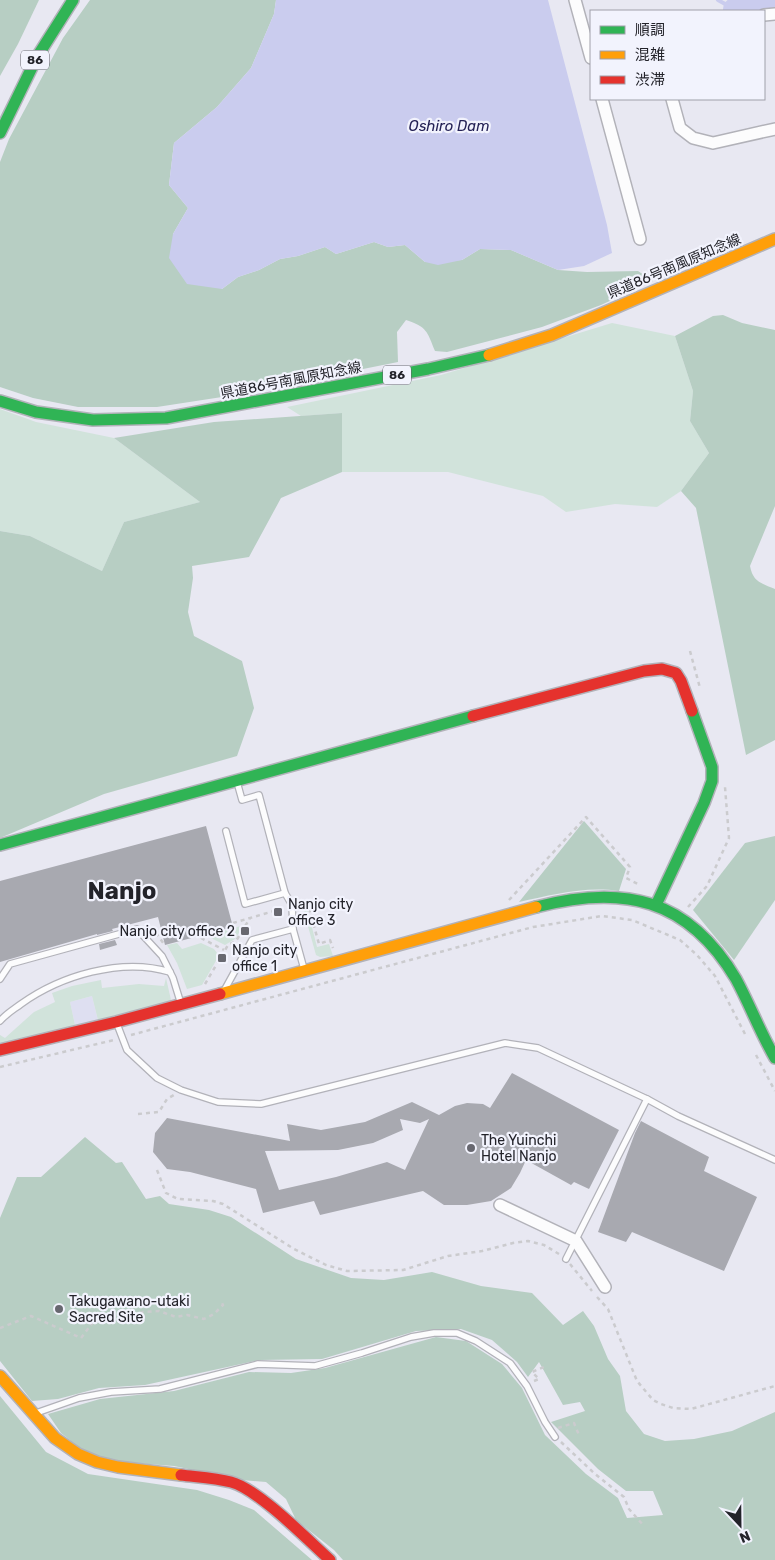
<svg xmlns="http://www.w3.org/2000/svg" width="775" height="1560" viewBox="0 0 775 1560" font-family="Rubik,'Noto Sans JP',sans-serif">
	<rect width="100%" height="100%" fill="#e8e8f2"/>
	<polygon fill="#dedff1" points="92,996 98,1020 75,1025 70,1002"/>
	<g fill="#d1e3db" fill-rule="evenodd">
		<polygon points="612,323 675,336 693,391 690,421 709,453 681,491 657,507 615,504 566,512 543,496 448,472 342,472 342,413 301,416 287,407 441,375"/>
		<polygon points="0,409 36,422 114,438 200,502 124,522 102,571 30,536 0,531"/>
		<polygon points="306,904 317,947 329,944 333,956 320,957 316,955 302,905"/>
		<polygon points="244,925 235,939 225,945 207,936"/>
		<polygon points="177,943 182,949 201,943 214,949 217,953 217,959 202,985 187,989 177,963 167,945"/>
		<path d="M166 978 171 1000 159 1005 44 1036 0 1045V1035L5 1038 34 1012 55 1002 52 993 72 986 101 980 102 988 139 984 164 986ZM92 996 98 1020 75 1025 70 1002Z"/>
	</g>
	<g fill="#b7cec3">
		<polygon points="0,0 39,0 18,44 0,76"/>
		<path d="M90 0H276L274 14 251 68 217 107 174 143 169 185 188 208 173 234 222 289 238 277 259 270 280 259 298 256 325 247 336 254 374 242 388 247 405 245 425 262 462 260 480 249 511 250 558 270 587 272 638 271 653 281 601 305 542 327 447 352 435 351C427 331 427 327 406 320L397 332 398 362 222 397 157 407H78L33 398 0 387V162L9 139 63 38Z"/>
		<path d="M723 315 742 323 775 330V506L750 566C753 582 761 583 775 589V740L746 755 696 508 681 491 709 453 690 421 693 391 675 336 713 316Z"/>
		<polygon points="342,413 342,472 281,498 249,557 192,566 193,578 188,612 194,636 242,661 254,708 237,756 104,794 0,838 0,531 30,536 102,571 124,522 200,502 114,438 214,422"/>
		<path d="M584 821 626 869 619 891C584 886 552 895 519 902Z"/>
		<polygon points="775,836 775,900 734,960 693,910 745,843"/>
		<polygon points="85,1137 116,1163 122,1162 146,1199 160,1196 169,1204 209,1210 231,1217 296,1259 351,1278 384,1280 432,1272 481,1286 532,1293 563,1325 583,1311 594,1326 608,1359 620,1376 626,1411 644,1434 665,1441 694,1439 732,1431 775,1412 775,1560 343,1560 334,1550 296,1520 286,1499 266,1482 242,1480 174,1466 108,1461 80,1448 61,1433 48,1414 100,1399 174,1391 249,1372 291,1373 325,1368 436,1337 466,1341 502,1364 522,1388 545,1435 586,1474 618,1498 627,1518 663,1515 653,1491 626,1491 598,1469 551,1422 585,1411 580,1402 563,1405 539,1362 528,1377 517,1362 492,1340 461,1329 416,1331 322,1359 260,1360 145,1385 99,1388 58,1399 32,1401 0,1361 0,1218 17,1177 41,1177"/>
		<polygon points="0,1396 46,1452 88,1474 197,1490 229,1500 254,1510 312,1560 0,1560"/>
	</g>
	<polygon fill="#caccee" points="276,0 548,0 607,225 612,253 584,266 558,270 511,250 480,249 462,260 438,265 425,262 405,245 388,247 374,242 336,254 325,247 298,256 280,259 259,270 238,277 222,289 187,284 169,258 173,234 188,208 169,185 174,143 217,107 251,68 274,14"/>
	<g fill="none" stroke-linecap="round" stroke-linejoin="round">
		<polyline stroke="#caccee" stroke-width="4" points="718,0 734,9"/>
		<polyline stroke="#caccee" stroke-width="22" points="734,9 775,5"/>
	</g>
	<g fill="#a8a9b0" fill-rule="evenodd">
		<polygon points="206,826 233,927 165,945 158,917 112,929 113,931 97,935 97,934 0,962 0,881"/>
		<polygon points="115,940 117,945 100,950 99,944"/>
		<path d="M512 1073 619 1130 589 1189 574 1182 571 1185 526 1160 520 1173 511 1188 491 1201 467 1205H444L423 1191 320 1215 314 1201 263 1213 256 1189 190 1172 167 1169 153 1152 155 1133 167 1118 290 1141 287 1124 321 1130 365 1122 412 1102 439 1115 455 1106 467 1103 483 1104 490 1108ZM400 1119 420 1123 429 1119 405 1170 387 1162 336 1177 279 1190 265 1151 338 1150 373 1143 403 1130Z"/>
		<polygon points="641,1121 709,1157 704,1171 757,1197 724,1271 632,1232 626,1242 598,1232 635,1133"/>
	</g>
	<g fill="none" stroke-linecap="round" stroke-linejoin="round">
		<g stroke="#b2b2b9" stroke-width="8">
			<g id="lane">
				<polyline points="237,782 242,800 259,795 285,893 292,905 293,929"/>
				<polyline points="226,831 245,904 285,893"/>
				<polyline points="0,979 10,964 137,929 162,956 173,978 181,1004"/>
				<polyline points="225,989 252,940 293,929 304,969"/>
				<path d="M0 1021C6 1014 13 1010 21 1004 60 976 121 957 170 972"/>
				<polyline points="117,1024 127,1050 157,1078 181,1090 218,1102 261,1104 505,1043 538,1048 647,1099 678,1116 775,1160"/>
				<polyline points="566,1259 647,1099"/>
				<polyline points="36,1413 79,1398 111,1392 160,1389 258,1364 315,1366 362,1353 411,1337 434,1333 457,1333 476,1341 510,1363 527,1386 545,1422 555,1437"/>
			</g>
		</g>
		<g stroke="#b2b2b9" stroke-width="14">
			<g id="street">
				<polyline points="575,0 591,58"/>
				<polyline points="764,15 775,14"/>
				<polyline points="602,99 640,239"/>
				<polyline points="672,99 680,128 693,138 713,143 775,129"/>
				<polyline points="500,1205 576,1241 605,1287"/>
			</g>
		</g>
		<g stroke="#b2b2b9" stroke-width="14">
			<g id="fast">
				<polyline points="0,133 37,57 73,0"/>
				<polyline points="0,401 36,412 93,420 166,418 428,369 489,355"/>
				<polyline points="0,845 473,716"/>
				<polyline points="656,905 704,803 712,781 712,767 692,711"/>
				<path d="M536 907C623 884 688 898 736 979 750 1005 760 1032 775 1058"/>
			</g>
		</g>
		<g stroke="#b2b2b9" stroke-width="14">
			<g id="slow">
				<polyline points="489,355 552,335 775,239"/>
				<polyline points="220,994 536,907"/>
				<polyline points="0,1376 55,1438 78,1454 97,1462 118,1467 181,1475"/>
			</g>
		</g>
		<g stroke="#b2b2b9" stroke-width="14">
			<g id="jam">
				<polyline points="473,716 644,671 662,669 676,673 681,681 692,711"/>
				<polyline points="0,1050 116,1022 220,994"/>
				<path d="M181 1475C197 1477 215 1478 231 1482 258 1489 308 1540 330 1560"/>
			</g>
		</g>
		<g stroke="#cbcbce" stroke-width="2.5" stroke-dasharray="4 4" stroke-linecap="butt">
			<polyline points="690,651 700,688"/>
			<polyline points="509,900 586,817 630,867 626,878 640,885"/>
			<polyline points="299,903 307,901 319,944 330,940 333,948"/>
			<polyline points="688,907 707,886 729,838 725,787"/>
			<polyline points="233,923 284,908"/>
			<polyline points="156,933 164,944"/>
			<polyline points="201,938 224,950"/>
			<polyline points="205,984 228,945 236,941 250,918"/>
			<polyline points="131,1035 533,927 602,916 632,920 680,940 697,955 715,976 746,1036"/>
			<polyline points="756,1055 775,1091"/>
			<polyline points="0,1067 114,1040"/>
			<polyline points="138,1114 159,1112 167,1099 174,1095"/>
			<polyline points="157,1170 166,1193 178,1199 213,1201 223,1204 294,1249 326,1265 347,1271 403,1270 448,1256 482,1251 513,1243 528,1241 544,1245 559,1254"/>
			<polyline points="570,1264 592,1291"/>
			<polyline points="597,1297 608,1309 637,1381 653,1400 661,1404 673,1408 691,1409 775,1386"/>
			<polyline points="0,1328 31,1316 81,1338 100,1313 105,1316 113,1312 117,1321 143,1312 159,1311 176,1317 187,1315 204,1319 214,1314 223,1305 221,1301"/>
			<polyline points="534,1381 539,1379 532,1372 544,1367"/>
			<polyline points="558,1428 574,1423 579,1435"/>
			<polyline points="561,1442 595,1474 624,1497 629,1509 644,1526"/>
		</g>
		<use href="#lane" stroke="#fcfcfd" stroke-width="5.5"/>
		<use href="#street" stroke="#fcfcfd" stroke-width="11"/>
		<use href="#fast" stroke="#30b455" stroke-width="11"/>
		<use href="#slow" stroke="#ff9f0a" stroke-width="11"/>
		<use href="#jam" stroke="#e5322d" stroke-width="11"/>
	</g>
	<g fill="#686870" stroke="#f2f3fd" stroke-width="2">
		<rect x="273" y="907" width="10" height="10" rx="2.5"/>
		<rect x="240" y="926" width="10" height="10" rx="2.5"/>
		<rect x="217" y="953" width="10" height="10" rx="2.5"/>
		<circle cx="471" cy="1148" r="5"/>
		<circle cx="59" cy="1309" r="5"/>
	</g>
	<g text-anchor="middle" stroke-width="4.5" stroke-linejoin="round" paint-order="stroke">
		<g fill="#f2f3fd" stroke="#616169" stroke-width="1">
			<rect x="21" y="50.5" width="28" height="19" rx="4"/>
			<rect x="383" y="365.5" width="28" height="19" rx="4"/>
		</g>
		<g font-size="12" font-weight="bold" fill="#23232a">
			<text x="35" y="64">86</text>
			<text x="397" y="379">86</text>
		</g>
		<g font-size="14" fill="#23232a" stroke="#f2f3fd">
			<text transform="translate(674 266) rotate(-23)" y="5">県道86号南風原知念線</text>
			<text transform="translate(291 380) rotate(-11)" y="5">県道86号南風原知念線</text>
		</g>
		<g font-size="14" fill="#23232a" stroke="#f2f3fd" text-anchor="start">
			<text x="288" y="909">Nanjo city<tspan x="288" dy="16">office 3</tspan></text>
			<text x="235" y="936" text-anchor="end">Nanjo city office 2</text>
			<text x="232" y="955">Nanjo city<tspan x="232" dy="16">office 1</tspan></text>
			<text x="481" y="1145">The Yuinchi<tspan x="481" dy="16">Hotel Nanjo</tspan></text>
			<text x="69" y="1306">Takugawano-utaki<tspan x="69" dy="16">Sacred Site</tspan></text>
		</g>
		<g font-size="15" font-style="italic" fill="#242155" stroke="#f2f3fd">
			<text x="449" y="131">Oshiro Dam</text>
		</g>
		<g font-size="24" font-weight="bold" fill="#23232a" stroke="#f2f3fd">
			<text x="122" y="899">Nanjo</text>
		</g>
	</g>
	<rect x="590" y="10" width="175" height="90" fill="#f2f3fd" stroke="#9fa0a9"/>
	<rect x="600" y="26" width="25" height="8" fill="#30b455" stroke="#9fa0a9"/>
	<text x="635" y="35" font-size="15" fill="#23232a">順調</text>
	<rect x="600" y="51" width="25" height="8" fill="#ff9f0a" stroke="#9fa0a9"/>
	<text x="635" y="60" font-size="15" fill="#23232a">混雑</text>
	<rect x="600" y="76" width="25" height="8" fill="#e5322d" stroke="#9fa0a9"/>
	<text x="635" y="85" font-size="15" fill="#23232a">渋滞</text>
	<g transform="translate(740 1525) rotate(158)" stroke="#f2f3fd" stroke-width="4" paint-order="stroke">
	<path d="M0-4L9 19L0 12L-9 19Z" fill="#23232a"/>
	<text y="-8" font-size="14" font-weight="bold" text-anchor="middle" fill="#23232a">N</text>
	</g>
</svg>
